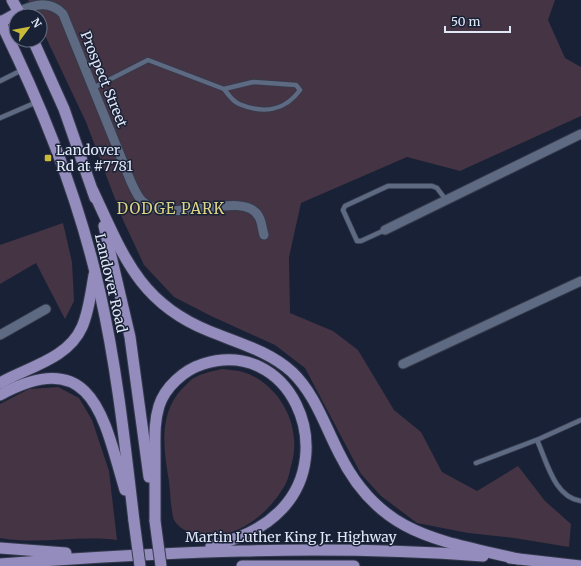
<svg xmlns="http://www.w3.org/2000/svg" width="581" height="566" viewBox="0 0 581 566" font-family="Merriweather,serif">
	<rect width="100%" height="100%" fill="#182136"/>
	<g fill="#453443">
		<polygon points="28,0 555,0 548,20 565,58 581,67 581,116 460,171 407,157 301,203 289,257 290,313 333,331 358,350 394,410 421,432 442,472 477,491 518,466 545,501 571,524 569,547 514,538 468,533 417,523 381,496 361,474 305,368 275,345 211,316 174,297 144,265 123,220 86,122 40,25 40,16 36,16"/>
		<polygon points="63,223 72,262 74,301 65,319 36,263 0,284 0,245"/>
		<path d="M222 369C229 370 236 370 243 372 279 383 302 426 292 462 290 469 289 478 285 485 268 515 237 539 202 536 192 535 179 529 174 520 171 513 170 489 169 481 163 447 158 410 186 385 189 382 192 378 196 377 203 373 214 371 222 369Z"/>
		<path d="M58 387 79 398 92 420 109 471 117 540C78 535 39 545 0 538V404L29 389Z"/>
	</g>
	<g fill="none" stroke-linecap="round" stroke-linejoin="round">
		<g stroke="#353b4d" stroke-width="6">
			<g id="service">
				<polyline points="0,81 22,70"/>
				<path d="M253 82 296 85 300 90C285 111 263 114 239 104 232 101 228 94 224 89Z"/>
				<polyline points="93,88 148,60 224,89"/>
				<polyline points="0,118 37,102"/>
				<polyline points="385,230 361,241 357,241 343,210 345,206 388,186 432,186 437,188 446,200"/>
				<path d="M537 440C547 462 554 497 581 501"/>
				<polyline points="476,463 539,439 581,420"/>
			</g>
		</g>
		<g stroke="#353b4d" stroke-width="11">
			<g id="minor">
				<path d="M19 12C34 4 50 0 63 14L131 182C134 188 137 196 142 201 169 228 244 187 259 217 262 222 262 229 264 235"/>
				<polyline points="385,230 581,134"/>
				<polyline points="0,335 46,309"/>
				<polyline points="403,364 581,281"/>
			</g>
		</g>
		<g stroke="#353b4d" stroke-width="13">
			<g id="primary">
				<polyline points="12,0 21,16"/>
				<path d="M0 21C43 108 79 198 100 293 117 368 125 444 134 521"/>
				<polyline points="1,22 19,12"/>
				<polyline points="33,40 64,109 95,198"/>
				<path d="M93 191C123 255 139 303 209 331 238 343 269 351 292 372 315 394 325 426 339 453 379 535 438 540 518 559"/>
				<polyline points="104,226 130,337 149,477"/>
				<path d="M0 383C28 367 68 359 82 327 89 311 91 292 94 275"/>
				<path d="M0 395C94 344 104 420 125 490"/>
				<path d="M155 521C155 499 155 476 155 454 155 438 154 422 159 406 165 387 184 370 203 364 290 337 338 450 282 509 262 530 238 539 211 546"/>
				<polyline points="0,548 66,553"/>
				<polyline points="510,558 581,566"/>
				<path d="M0 564C161 552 321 544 483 556"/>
				<polyline points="242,566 354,566"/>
			</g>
		</g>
		<use href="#service" stroke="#5e6982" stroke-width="4.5"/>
		<use href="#minor" stroke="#5e6982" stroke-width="9"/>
		<use href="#primary" stroke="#948cbd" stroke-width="11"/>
		<g stroke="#353b4d" stroke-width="13" stroke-linecap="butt">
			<g id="primary-bridge">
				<polyline points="134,521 140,566"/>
				<polyline points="155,521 161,566"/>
			</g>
		</g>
		<use href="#primary-bridge" stroke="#948cbd" stroke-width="11"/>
	</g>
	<rect fill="#c9ba3a" stroke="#182136" stroke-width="1.5" x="44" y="154" width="8" height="8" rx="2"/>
	<g text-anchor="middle" stroke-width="3" stroke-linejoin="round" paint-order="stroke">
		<g font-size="14" fill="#e1e7f6" stroke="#182136">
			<text transform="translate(104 79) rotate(68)" y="5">Prospect Street</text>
			<text transform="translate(111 283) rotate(77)" y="5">Landover Road</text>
			<text x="291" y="542">Martin Luther King Jr. Highway</text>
		</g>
		<g font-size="14" fill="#e1e7f6" stroke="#182136" text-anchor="start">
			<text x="56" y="155">Landover<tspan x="56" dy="16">Rd at #7781</tspan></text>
		</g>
		<g font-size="15" letter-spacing="1" fill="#dcd384" stroke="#182136">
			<text x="171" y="214">DODGE PARK</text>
		</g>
	</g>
	<g transform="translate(28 28) rotate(58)"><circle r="19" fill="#182136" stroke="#687083"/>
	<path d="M0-3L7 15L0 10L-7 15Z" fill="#c9ba3a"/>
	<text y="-6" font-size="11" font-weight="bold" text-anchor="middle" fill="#e1e7f6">N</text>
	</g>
	<path d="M445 26v6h65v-6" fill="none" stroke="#e1e7f6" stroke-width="2"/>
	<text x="451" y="26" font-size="12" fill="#e1e7f6" stroke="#182136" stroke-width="3" paint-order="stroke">50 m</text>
</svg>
